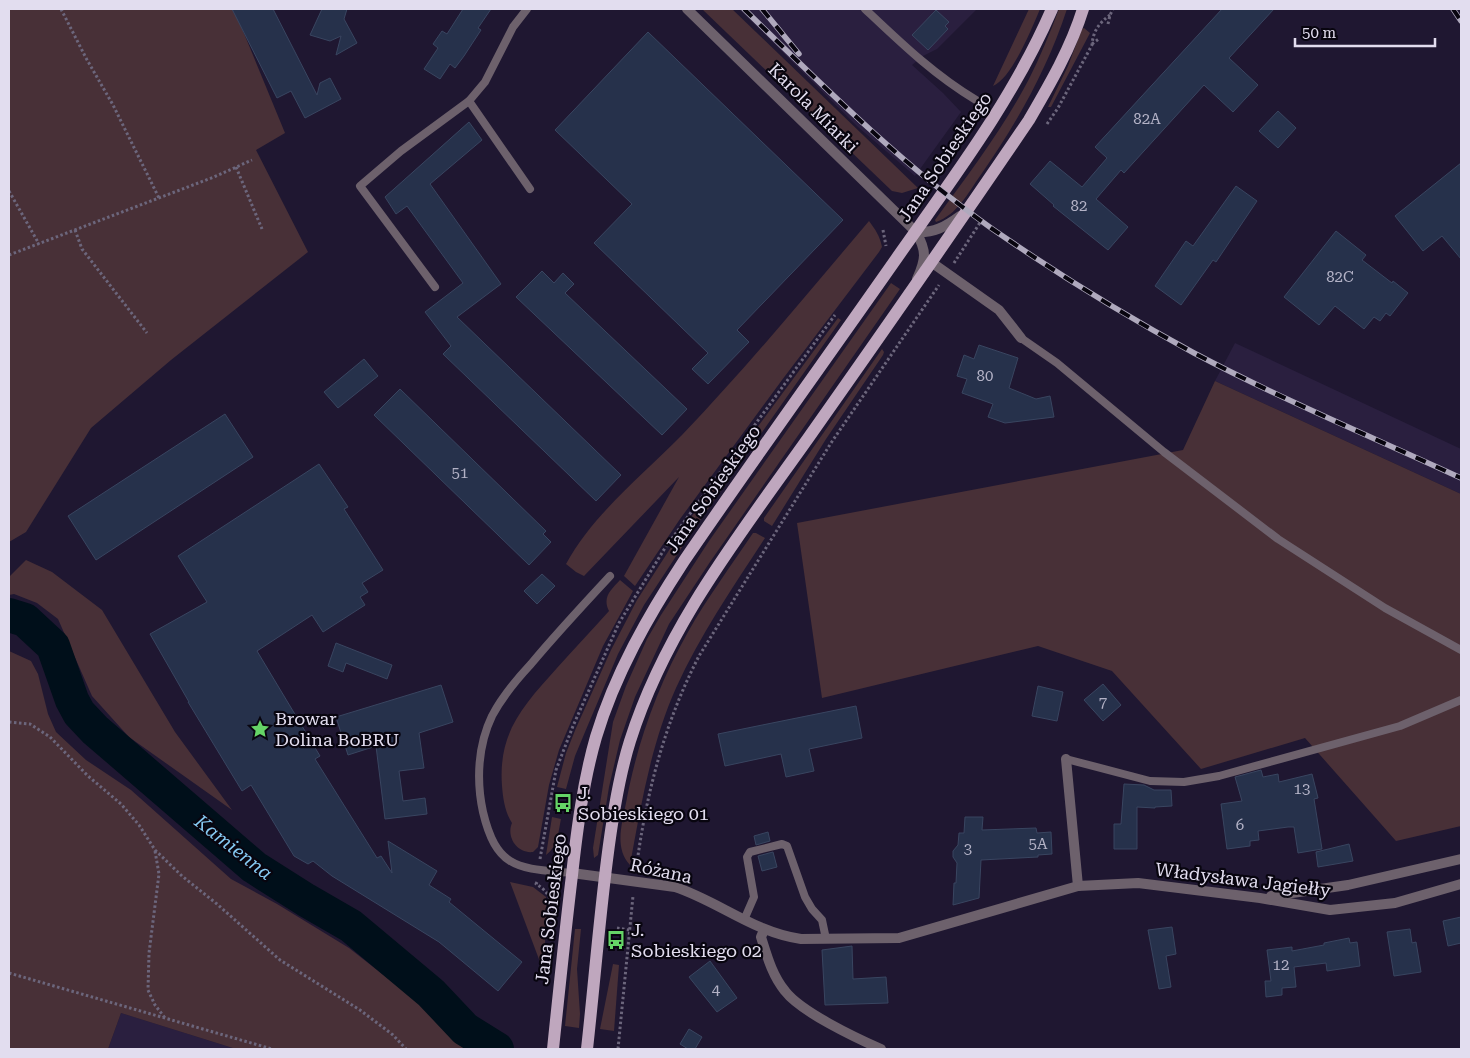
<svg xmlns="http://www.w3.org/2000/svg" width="1470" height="1058" viewBox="0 0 1470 1058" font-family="'Roboto Serif',serif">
	<rect width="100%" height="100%" fill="#1f1731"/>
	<g fill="#2a1f3f">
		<polygon points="739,9 977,9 937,49 923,56 912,65 943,93 961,112 915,176 858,127"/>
		<polygon points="1235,343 1461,449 1461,494 1215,381"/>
		<polygon points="121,1013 134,1017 236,1049 108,1049"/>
	</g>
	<g fill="#483037">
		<polygon points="9,9 234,9 285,133 256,150 308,252 171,360 91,428 26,532 9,542"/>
		<polygon points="702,9 732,9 918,188 902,193 892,191"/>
		<path d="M1029 9H1040C1032 28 1012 78 993 86Z"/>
		<path d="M1059 9H1067C1047 70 1017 123 980 176 968 193 957 215 936 222L935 220C968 175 1003 129 1029 79 1040 57 1050 33 1059 9Z"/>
		<polygon points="1084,28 1090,33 1051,107 1048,107 1068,66 1082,29"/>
		<path d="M869 221C875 229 880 236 882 247L879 252 782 380 680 519 635 586 624 576 679 477 584 576 576 572 566 564C594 513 642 476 682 435 748 366 808 293 869 221Z"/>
		<polygon points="891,283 900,289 710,562 669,624 635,697 620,740 609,787 598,855 594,858 593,848 613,722 626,686 647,639 661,615 709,541"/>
		<polygon points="838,318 841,320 694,529 644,605 618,654 585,732 575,756 566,789 557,787 566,753 576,728 611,650 637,600 686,524"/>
		<polygon points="882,349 884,352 883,355 826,439 772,526 764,521 764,518"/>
		<polygon points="1215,381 1461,494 1461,826 1396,841 1305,738 1201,769 1112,671 1038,646 822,698 797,523 1183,450"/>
		<path d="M753 533H756L765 538C733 587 700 635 676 688 651 744 641 805 630 865 614 848 622 824 626 803 637 743 658 685 688 632 707 598 731 566 753 533Z"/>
		<polygon points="26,560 52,572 102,610 175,732 232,810 129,737 92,696 58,619 37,603 14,594 9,595 9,577"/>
		<path d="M620 580 633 591 603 646 559 750 549 785 538 847 533 852C517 854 506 837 512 823 505 812 503 799 502 786 498 732 523 706 557 668 574 649 592 630 609 611 602 597 611 590 620 580Z"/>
		<polygon points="9,651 31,661 38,674 48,714 56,732 86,760 131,790 231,879 277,904 349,948 432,1013 474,1049 236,1049 121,1013 108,1049 9,1049"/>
		<path d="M552 817 561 819C558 833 558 846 546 855Z"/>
		<polygon points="510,882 533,887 546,897 547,914 543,970"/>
		<polygon points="575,929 581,929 577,969 580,1014 579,1028 565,1026"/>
		<polygon points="613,964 619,965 614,1031 600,1029"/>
	</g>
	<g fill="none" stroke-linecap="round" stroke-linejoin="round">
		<polyline stroke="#000f1a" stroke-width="34" points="9,615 25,620 53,646 72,700 79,713 95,730 254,867 306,900 351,926 431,993 465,1029 497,1049"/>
	</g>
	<g fill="#26314b" stroke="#394560">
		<polygon points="232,9 273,9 317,95 320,83 330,78 341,99 305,118 291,91 277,98"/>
		<polygon points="322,9 347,9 344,19 357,43 336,55 341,36 330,41 310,35"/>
		<polygon points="463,9 491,9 478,28 481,30 464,56 455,68 450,64 440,79 424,69 438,48 433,44 442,31 447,34"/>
		<polygon points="1222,9 1274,9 1229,58 1258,85 1233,112 1204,85 1124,173 1121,170 1096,199 1128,227 1108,250 1053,206 1054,205 1030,184 1050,161 1082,187 1107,158 1095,147"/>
		<polygon points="936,10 949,22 945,26 948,29 928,50 912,35"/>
		<polygon points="648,32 843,220 737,330 749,342 708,384 692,369 708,353 594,243 632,204 555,130"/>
		<polygon points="1278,111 1296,128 1278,148 1259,131"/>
		<polygon points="469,122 482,140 430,184 501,284 457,317 621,475 596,501 443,354 451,346 425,312 463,283 407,206 396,214 385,197"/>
		<polygon points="1461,163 1461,259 1442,236 1423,251 1395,216"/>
		<polygon points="1236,186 1257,201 1216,262 1213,260 1181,305 1155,286 1186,241 1193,246"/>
		<polygon points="1336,231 1366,255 1362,260 1392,283 1393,281 1408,293 1390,316 1386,313 1380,321 1374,317 1364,329 1335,306 1319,325 1284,297"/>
		<polygon points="542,271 554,283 563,273 574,284 565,293 687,409 662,435 516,297"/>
		<polygon points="979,345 1018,358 1009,388 1036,399 1050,396 1054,417 1005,423 988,417 993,404 962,393 967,379 957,376 964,355 974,359"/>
		<polygon points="364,359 378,376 338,408 324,392"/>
		<polygon points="400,389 546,531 543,534 551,542 529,565 374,415"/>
		<polygon points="225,414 253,457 96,560 68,516"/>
		<polygon points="319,464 348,507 344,509 383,570 362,583 368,592 360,597 365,605 323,632 312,615 257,651 320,756 315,759 377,858 381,856 392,873 388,841 437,871 429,885 451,899 449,902 522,962 498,991 439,942 332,876 313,861 308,864 294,856 251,785 242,791 188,702 189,702 150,634 207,602 178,556"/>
		<polygon points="542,574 555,586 537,604 524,591"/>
		<polygon points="336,643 392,665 387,679 346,663 343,672 328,666"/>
		<polygon points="1103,684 1121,705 1103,721 1084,700"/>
		<polygon points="441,685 453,722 419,733 424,768 399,771 403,801 425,798 427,814 385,819 376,746 348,755 336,717"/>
		<polygon points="1038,686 1063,692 1057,721 1032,716"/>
		<polygon points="856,706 862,738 809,749 814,771 786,777 781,754 725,766 718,734"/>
		<polygon points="1261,770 1263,777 1278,774 1279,782 1312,774 1318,798 1314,799 1322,849 1298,853 1294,827 1288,827 1258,831 1259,840 1250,841 1250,846 1227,849 1221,804 1242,801 1235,777"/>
		<polygon points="1124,784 1144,785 1154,790 1171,790 1172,806 1155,807 1155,808 1137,807 1137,849 1114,849 1114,824 1121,824"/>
		<polygon points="965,817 983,817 982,830 1036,828 1037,833 1051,832 1052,854 1038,855 1038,857 981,860 979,898 953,905 954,883 956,883 957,863 953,857 953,851 958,845 959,833 964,833"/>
		<polygon points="768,832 770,841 756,845 754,836"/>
		<polygon points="1349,844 1353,861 1318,867 1316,852"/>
		<polygon points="773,852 777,867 762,871 758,856"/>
		<polygon points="1461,917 1461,943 1448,946 1443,921"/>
		<polygon points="1172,927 1176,954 1166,956 1171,987 1159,989 1148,930"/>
		<polygon points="1410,929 1412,943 1416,942 1421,972 1394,976 1387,932"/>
		<polygon points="1349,938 1350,943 1357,942 1360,966 1327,971 1326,963 1294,967 1296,987 1282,988 1282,995 1266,997 1265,981 1271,981 1267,950 1292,947 1292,951 1324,945 1324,943"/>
		<polygon points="852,946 853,979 886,977 888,1003 825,1005 822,950"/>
		<polygon points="710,961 737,998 717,1012 689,977"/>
		<polygon points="689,1029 702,1037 695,1049 688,1049 680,1044"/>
	</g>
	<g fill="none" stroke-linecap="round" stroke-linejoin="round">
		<g stroke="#6c667c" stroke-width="3" stroke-dasharray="2.5 2.5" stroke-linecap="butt">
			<polyline points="61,9 86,58 113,105 159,198"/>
			<polyline points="1108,24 1110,15 1113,9"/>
			<polyline points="1092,44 1100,38"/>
			<path d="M1047 124 1058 108 1092 45C1093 31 1099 23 1110 15"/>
			<polyline points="236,167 262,229"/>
			<polyline points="9,191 39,244"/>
			<polyline points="75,230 82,249 147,333"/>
			<polyline points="883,230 886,246"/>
			<polyline points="9,255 214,177 252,160"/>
			<polyline points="954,263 983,218"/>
			<polyline points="9,722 30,724 50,737 88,776 121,804 139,825 155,850 182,876 217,904 280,960 360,1010 393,1035 406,1049"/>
			<polyline points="155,851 159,874 149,953 148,990 155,1005 165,1018"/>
			<polyline points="540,859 556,770 573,726 619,623 665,548 835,315"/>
			<path d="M636 870C646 794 664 724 699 656L831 443 939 285"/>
			<path d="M537 882 536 884C545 889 549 895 552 904"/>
			<polyline points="617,928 629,930"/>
			<polyline points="9,973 272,1049"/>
			<polyline points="618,1049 633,896"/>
		</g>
		<g stroke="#6d616c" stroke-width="8">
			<path d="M865 9C900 42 934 75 976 100"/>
			<polyline points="469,101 530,189"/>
			<polyline points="435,287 360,186 401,151 469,101 485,82 513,27 527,9"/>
			<polyline points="1021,338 1057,363 1164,452 1278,539 1385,608 1461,650"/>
			<polyline points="1066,759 1150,781 1184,782 1219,776 1400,726 1461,700"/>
			<path d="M572 873C520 868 497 871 483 812 476 780 478 745 492 716 502 697 517 679 531 664 556 634 583 605 610 576"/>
			<polyline points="744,920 754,897 747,857 750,852 782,844 787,846 805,897 812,909 822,920 826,939"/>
		</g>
		<g stroke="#6d616c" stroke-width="10">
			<path d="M687 9 916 232C927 251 926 259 917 279"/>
			<path d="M916 232C934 233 945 227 960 216"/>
			<polyline points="931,262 999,310 1021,338"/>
			<path d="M572 873 675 887C718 901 755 933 801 939L899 938 1078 886 1066 759"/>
			<polyline points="1078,886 1138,883 1260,898 1330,910 1395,903 1461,884"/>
			<polyline points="1271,896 1348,885 1461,859"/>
			<path d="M764 930 761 937C767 956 772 975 785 991 801 1012 856 1038 881 1049"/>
		</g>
		<g stroke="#bfa7be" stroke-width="12">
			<path d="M553 1049C559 991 565 933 572 875 577 830 583 782 596 737 615 674 648 616 684 561 755 457 829 355 901 252 956 174 1014 97 1052 9"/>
			<path d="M587 1049C594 986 599 923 607 860 612 820 618 779 630 741 666 627 741 533 809 437 883 332 957 226 1029 120 1050 84 1071 48 1083 9"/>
		</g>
		<g stroke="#afa9bd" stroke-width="5.5">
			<g id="rail">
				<path d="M744 9C823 86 901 164 991 228 1056 273 1124 315 1194 353 1281 399 1372 437 1461 478"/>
				<polyline points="762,9 799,54"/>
				<polyline points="1453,9 1461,21"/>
			</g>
		</g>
		<use href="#rail" stroke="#08050f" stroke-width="4" stroke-dasharray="11" stroke-linecap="butt"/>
	</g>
	<defs>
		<g id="sight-bare" transform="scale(1.5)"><path d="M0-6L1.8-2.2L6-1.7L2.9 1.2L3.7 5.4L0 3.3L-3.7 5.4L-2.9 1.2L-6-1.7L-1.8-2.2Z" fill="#65d467" stroke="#08050f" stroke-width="2.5" paint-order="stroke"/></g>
		<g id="bus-bare" transform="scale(1.5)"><path d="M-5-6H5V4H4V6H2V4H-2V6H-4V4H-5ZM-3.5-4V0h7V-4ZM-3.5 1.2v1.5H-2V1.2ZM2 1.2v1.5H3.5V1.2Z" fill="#65d467" stroke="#08050f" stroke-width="2.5" paint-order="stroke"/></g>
	</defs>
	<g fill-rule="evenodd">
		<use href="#sight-bare" x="260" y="729"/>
		<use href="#bus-bare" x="563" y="803"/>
		<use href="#bus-bare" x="616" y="940"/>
	</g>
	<g text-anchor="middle" stroke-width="4.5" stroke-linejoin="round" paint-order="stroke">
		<g font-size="15" fill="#b3b2c6">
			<text x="1147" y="124">82A</text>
			<text x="1079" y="211">82</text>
			<text x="1340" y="282">82C</text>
			<text x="985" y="381">80</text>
			<text x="460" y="478">51</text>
			<text x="1103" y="707">7</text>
			<text x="1302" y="794">13</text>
			<text x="1240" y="830">6</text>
			<text x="1038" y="849">5A</text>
			<text x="968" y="854">3</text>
			<text x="1281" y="970">12</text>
			<text x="716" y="995">4</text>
		</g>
		<g font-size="18" fill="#e2ddef" stroke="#08050f">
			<text transform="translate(813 108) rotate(45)" y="6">Karola Miarki</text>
			<text transform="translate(945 157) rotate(-56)" y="6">Jana Sobieskiego</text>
			<text transform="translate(713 489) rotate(-55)" y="6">Jana Sobieskiego</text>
			<text transform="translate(661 871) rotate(12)" y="6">Różana</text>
			<text transform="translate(1243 880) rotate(7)" y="6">Władysława Jagiełły</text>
			<text transform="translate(551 909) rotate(-83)" y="6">Jana Sobieskiego</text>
		</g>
		<g font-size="18" fill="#e2ddef" stroke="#08050f" text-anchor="start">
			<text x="275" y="725">Browar<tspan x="275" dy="21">Dolina BoBRU</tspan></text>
			<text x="578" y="799">J.<tspan x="578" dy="21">Sobieskiego 01</tspan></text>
			<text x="631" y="936">J.<tspan x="631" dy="21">Sobieskiego 02</tspan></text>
		</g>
		<g font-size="19" font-style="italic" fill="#86c9f2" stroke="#08050f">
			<text transform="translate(234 847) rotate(38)" y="7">Kamienna</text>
		</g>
	</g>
	<rect width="1470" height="1058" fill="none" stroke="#e2ddef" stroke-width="20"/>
	<path d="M1295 38v8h140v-8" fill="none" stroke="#e2ddef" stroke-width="2.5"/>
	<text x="1302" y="38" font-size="15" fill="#e2ddef" stroke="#08050f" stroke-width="4" paint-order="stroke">50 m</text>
</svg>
